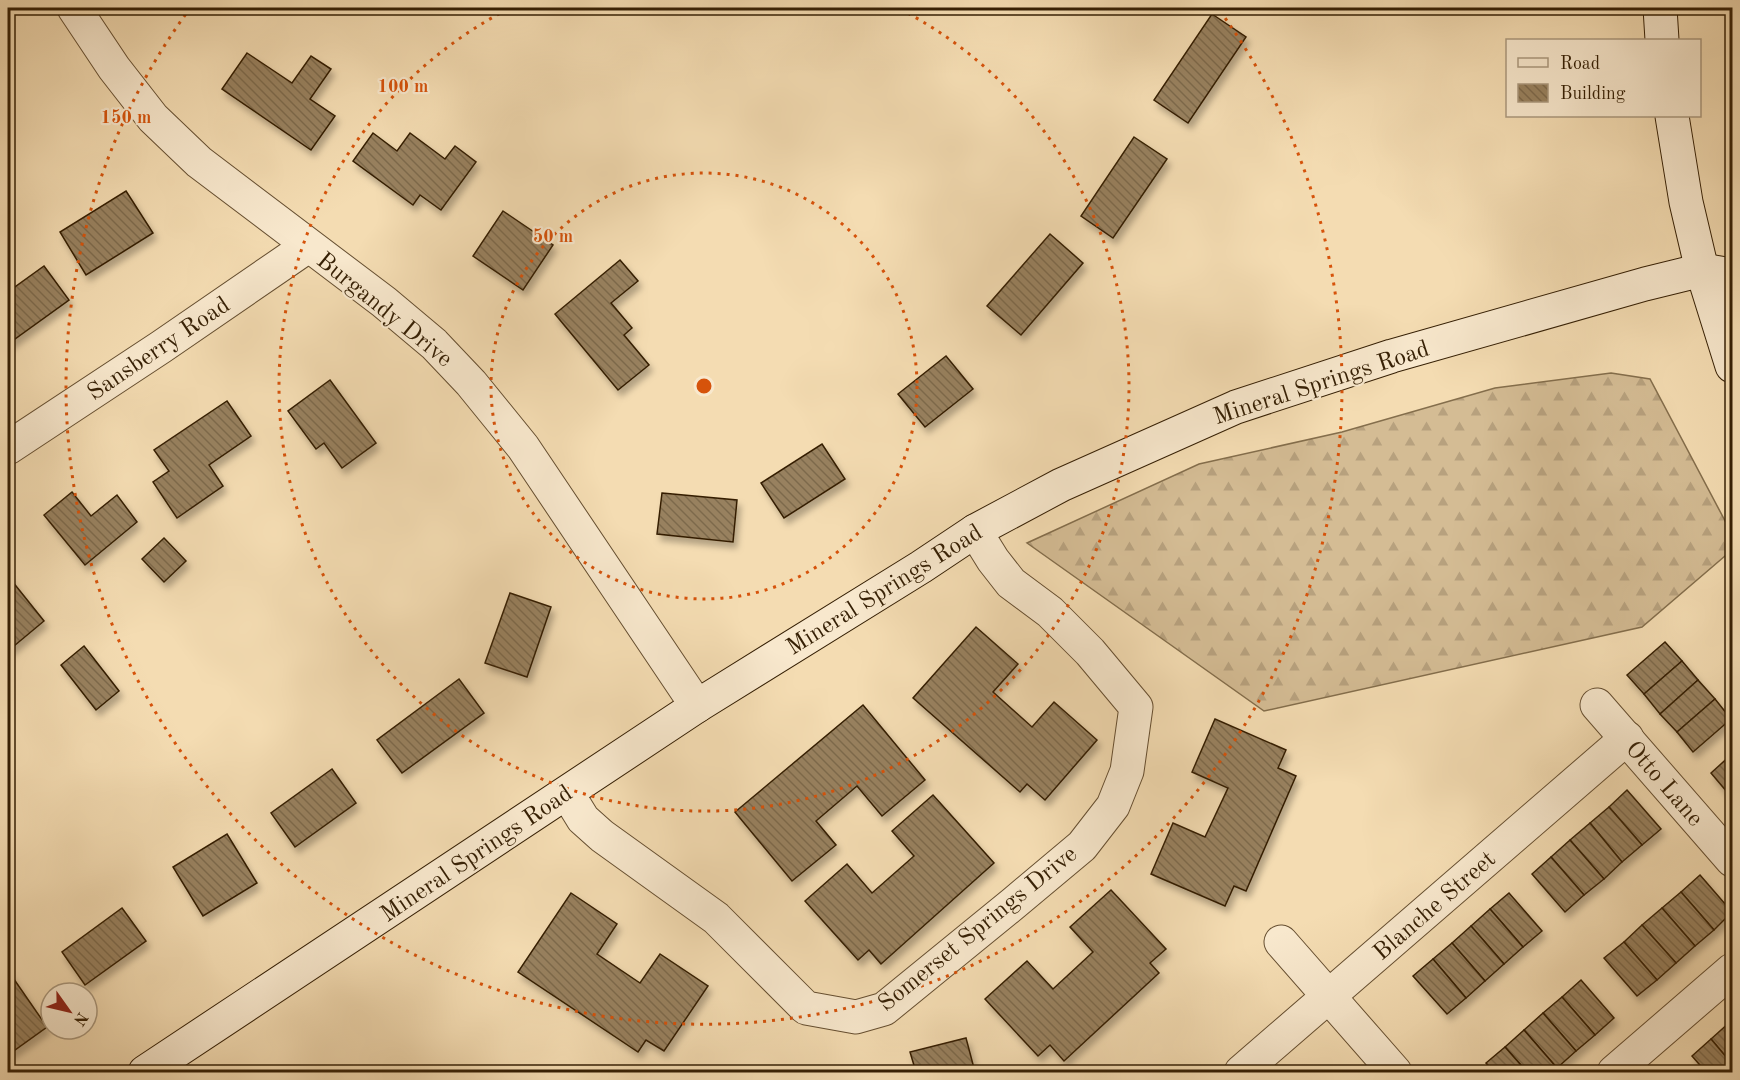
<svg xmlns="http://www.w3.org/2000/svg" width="1740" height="1080" viewBox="0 0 1740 1080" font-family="'Old Standard TT',serif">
	<defs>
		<pattern id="forest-firs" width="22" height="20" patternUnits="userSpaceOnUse" patternTransform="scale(1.5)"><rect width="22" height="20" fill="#d4bc94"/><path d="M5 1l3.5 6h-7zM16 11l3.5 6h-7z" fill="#b7a17e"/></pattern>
		<pattern id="building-back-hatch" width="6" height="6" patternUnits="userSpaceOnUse" patternTransform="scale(1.5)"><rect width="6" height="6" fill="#98815e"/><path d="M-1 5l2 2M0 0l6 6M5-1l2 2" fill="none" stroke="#7d694b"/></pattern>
		<filter id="shadow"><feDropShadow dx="3.5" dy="6" stdDeviation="3" flood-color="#0004"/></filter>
	</defs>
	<rect width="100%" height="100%" fill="#f4dcb2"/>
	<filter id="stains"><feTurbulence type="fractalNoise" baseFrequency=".00333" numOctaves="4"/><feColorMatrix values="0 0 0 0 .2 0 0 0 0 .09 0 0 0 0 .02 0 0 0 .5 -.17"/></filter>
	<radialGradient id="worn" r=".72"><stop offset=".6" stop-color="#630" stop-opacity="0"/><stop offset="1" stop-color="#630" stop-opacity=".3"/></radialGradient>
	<polygon fill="url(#forest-firs)" stroke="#846e4c" stroke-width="1.5" points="1611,373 1650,379 1732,534 1732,550 1642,627 1264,711 1027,543 1199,464 1342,432 1495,388"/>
	<g fill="url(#building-back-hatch)" stroke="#351f04" stroke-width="1.5" filter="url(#shadow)">
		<polygon points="1212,14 1246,37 1188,123 1154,100"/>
		<polygon points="247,53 292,83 311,56 331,69 310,99 335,116 311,150 222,89"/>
		<polygon points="373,133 397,151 410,133 445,159 455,146 476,162 441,210 420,195 413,205 353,161"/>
		<polygon points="1134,137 1167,159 1113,238 1081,216"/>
		<polygon points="126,191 153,233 86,275 60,232"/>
		<polygon points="503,211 553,245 523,290 473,256"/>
		<polygon points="1050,234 1083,263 1021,335 987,306"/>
		<polygon points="620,260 638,281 611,303 632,328 624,335 649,365 618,390 555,314"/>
		<polygon points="44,266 69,300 8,344 8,292"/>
		<polygon points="946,356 973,389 925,427 898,394"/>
		<polygon points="330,380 376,443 342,468 324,443 316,449 288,411"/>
		<polygon points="227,401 251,436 209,465 223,486 177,518 153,482 169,471 154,450"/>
		<polygon points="822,444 845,479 784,518 761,483"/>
		<polygon points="72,492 91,516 117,495 137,522 85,565 44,515"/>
		<polygon points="662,493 737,500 733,542 657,534"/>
		<polygon points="164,538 186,561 164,582 142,559"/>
		<polygon points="8,576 44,621 8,651"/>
		<polygon points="510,593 551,607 527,677 485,663"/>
		<polygon points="976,627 1018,664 993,692 1032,727 1054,702 1097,740 1045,800 1027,784 1020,792 913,698"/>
		<polygon points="1665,642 1682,661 1644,694 1627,675"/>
		<polygon points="84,646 119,691 96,710 61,665"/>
		<polygon points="1682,661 1698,680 1660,714 1644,694"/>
		<polygon points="459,679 484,713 402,773 377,740"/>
		<polygon points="1698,680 1715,699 1677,732 1660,714"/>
		<polygon points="1715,699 1731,719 1693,752 1677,732"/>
		<polygon points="863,705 925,780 882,816 857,786 816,821 836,845 792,881 735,812"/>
		<polygon points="1215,719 1286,750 1278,768 1296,776 1246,891 1234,886 1225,906 1151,874 1173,823 1205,837 1228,788 1192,772"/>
		<polygon points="1732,754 1732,788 1727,792 1711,773"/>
		<polygon points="332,769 356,803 295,847 271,813"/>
		<polygon points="1627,790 1661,829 1642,845 1609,807"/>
		<polygon points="933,795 994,863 881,964 869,950 858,960 805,901 847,864 872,893 914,856 892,831"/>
		<polygon points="1609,807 1642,845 1622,862 1590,823"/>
		<polygon points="1590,823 1622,862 1604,879 1570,840"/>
		<polygon points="227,834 257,883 203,916 173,867"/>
		<polygon points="1570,840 1604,879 1584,895 1551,857"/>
		<polygon points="1551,857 1584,895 1565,912 1532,874"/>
		<polygon points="1700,875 1732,912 1714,930 1681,892"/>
		<polygon points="1111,890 1166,949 1150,963 1159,973 1064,1061 1050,1045 1038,1056 985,999 1027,961 1053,989 1093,952 1070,927"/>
		<polygon points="1681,892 1714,930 1695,946 1662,908"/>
		<polygon points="571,893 617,924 597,954 640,983 660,954 708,986 664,1051 646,1040 638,1052 518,972"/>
		<polygon points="1509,893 1542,931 1523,947 1490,909"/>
		<polygon points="122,908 146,941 85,985 62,952"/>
		<polygon points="1662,908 1695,946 1676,963 1642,925"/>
		<polygon points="1490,909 1523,947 1504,964 1471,926"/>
		<polygon points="1642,925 1676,963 1657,980 1624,942"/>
		<polygon points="1471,926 1504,964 1485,981 1452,943"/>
		<polygon points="1624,942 1657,980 1637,996 1604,958"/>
		<polygon points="1452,943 1485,981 1466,998 1433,959"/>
		<polygon points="1433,959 1466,998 1447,1014 1413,976"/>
		<polygon points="9,972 47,1027 8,1055 8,974"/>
		<polygon points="1581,980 1614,1018 1595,1035 1562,997"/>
		<polygon points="1562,997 1595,1035 1576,1051 1543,1013"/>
		<polygon points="1543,1013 1576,1051 1557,1068 1524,1030"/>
		<polygon points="1730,1022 1732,1026 1732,1064 1711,1039"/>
		<polygon points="1524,1030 1557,1068 1552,1072 1527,1072 1505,1047"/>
		<polygon points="966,1038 975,1072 916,1072 910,1052"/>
		<polygon points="1711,1039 1732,1064 1732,1072 1706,1072 1692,1056"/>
		<polygon points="1505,1047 1527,1072 1494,1072 1486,1063"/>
		<polygon points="861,1067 862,1072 839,1072"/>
	</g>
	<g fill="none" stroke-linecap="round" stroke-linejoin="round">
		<g stroke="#654e30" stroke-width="35">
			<g id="street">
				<polyline points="74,8 114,68 153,118 199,162 384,302 434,344 471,383 523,447 697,706"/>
				<polyline points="8,448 161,347 308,246"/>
				<polyline points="1597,705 1732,860"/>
				<polyline points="567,793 583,819 602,836 716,918 806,1008 856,1017 884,1009 1014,903 1082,846 1113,806 1127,771 1136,707 1090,652 1050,612 1011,583 993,560 975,531"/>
				<polyline points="1281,942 1395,1072"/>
				<polyline points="1241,1072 1627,738"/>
				<polyline points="1614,1072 1732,970"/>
			</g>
		</g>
		<g stroke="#351f04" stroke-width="35">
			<g id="secondary">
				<polyline points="1660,8 1662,40"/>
				<polyline points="1672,116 1686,202 1702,270 1732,366"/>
				<polyline points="145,1072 697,706 921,567 975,531 1061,485 1236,407 1392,356 1645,284 1702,270 1732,275"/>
			</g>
		</g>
		<use href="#street" stroke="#f8e8cd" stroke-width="33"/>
		<use href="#secondary" stroke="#f8e8cd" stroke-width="33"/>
	</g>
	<g fill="none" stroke="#d6530b" stroke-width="3" stroke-dasharray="3 6">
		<circle cx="704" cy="386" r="213"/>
		<path d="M900 9A425 425 0 1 1 508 9"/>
		<path d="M1220 11A638 638 0 1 1 188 11"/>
	</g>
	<g text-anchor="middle" stroke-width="4.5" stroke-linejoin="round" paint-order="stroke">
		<g font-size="24" fill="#351f04" stroke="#f8e8cd">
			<text transform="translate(385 309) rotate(39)" y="8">Burgandy Drive</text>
			<text transform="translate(158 348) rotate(-34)" y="8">Sansberry Road</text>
			<text transform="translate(1321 382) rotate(-18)" y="8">Mineral Springs Road</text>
			<text transform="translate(884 589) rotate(-32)" y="8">Mineral Springs Road</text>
			<text transform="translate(1665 783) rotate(49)" y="8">Otto Lane</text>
			<text transform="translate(476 853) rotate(-34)" y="8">Mineral Springs Road</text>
			<text transform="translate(1434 905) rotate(-41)" y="8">Blanche Street</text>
			<text transform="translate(977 928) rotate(-39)" y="8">Somerset Springs Drive</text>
		</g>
	</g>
	<circle cx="704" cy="386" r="9" fill="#d6530b" stroke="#f8e8cd" stroke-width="3"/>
	<g font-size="18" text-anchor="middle" font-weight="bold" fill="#d6530b" stroke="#f8e8cd" stroke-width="4.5" stroke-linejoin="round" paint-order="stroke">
		<text x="403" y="92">100 m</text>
		<text x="126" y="123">150 m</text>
		<text x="553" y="242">50 m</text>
	</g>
	<rect width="1740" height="1080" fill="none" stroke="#f4dcb2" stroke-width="30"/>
	<rect x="9" y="9" width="1722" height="1062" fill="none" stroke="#351f04" stroke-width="3"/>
	<rect x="15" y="15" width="1710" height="1050" fill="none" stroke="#351f04" stroke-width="1.5"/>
	<rect x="1506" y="39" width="195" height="78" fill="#f8e8cd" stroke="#aa987d" stroke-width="1.5"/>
	<rect x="1518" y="58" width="30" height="9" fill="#f8e8cd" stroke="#aa987d" stroke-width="1.5"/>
	<text x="1560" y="69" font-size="18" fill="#351f04">Road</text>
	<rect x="1518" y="84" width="30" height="18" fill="url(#building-back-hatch)" stroke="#aa987d" stroke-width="1.5"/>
	<text x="1560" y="99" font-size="18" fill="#351f04">Building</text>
	<g transform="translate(69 1011) rotate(124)"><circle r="28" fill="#f8e8cd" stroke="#aa987d" stroke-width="1.5"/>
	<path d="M0-4.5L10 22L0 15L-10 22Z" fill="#8f2418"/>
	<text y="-9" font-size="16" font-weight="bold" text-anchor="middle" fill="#351f04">N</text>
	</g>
	<rect width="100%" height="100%" filter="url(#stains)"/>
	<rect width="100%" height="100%" fill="url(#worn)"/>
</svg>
